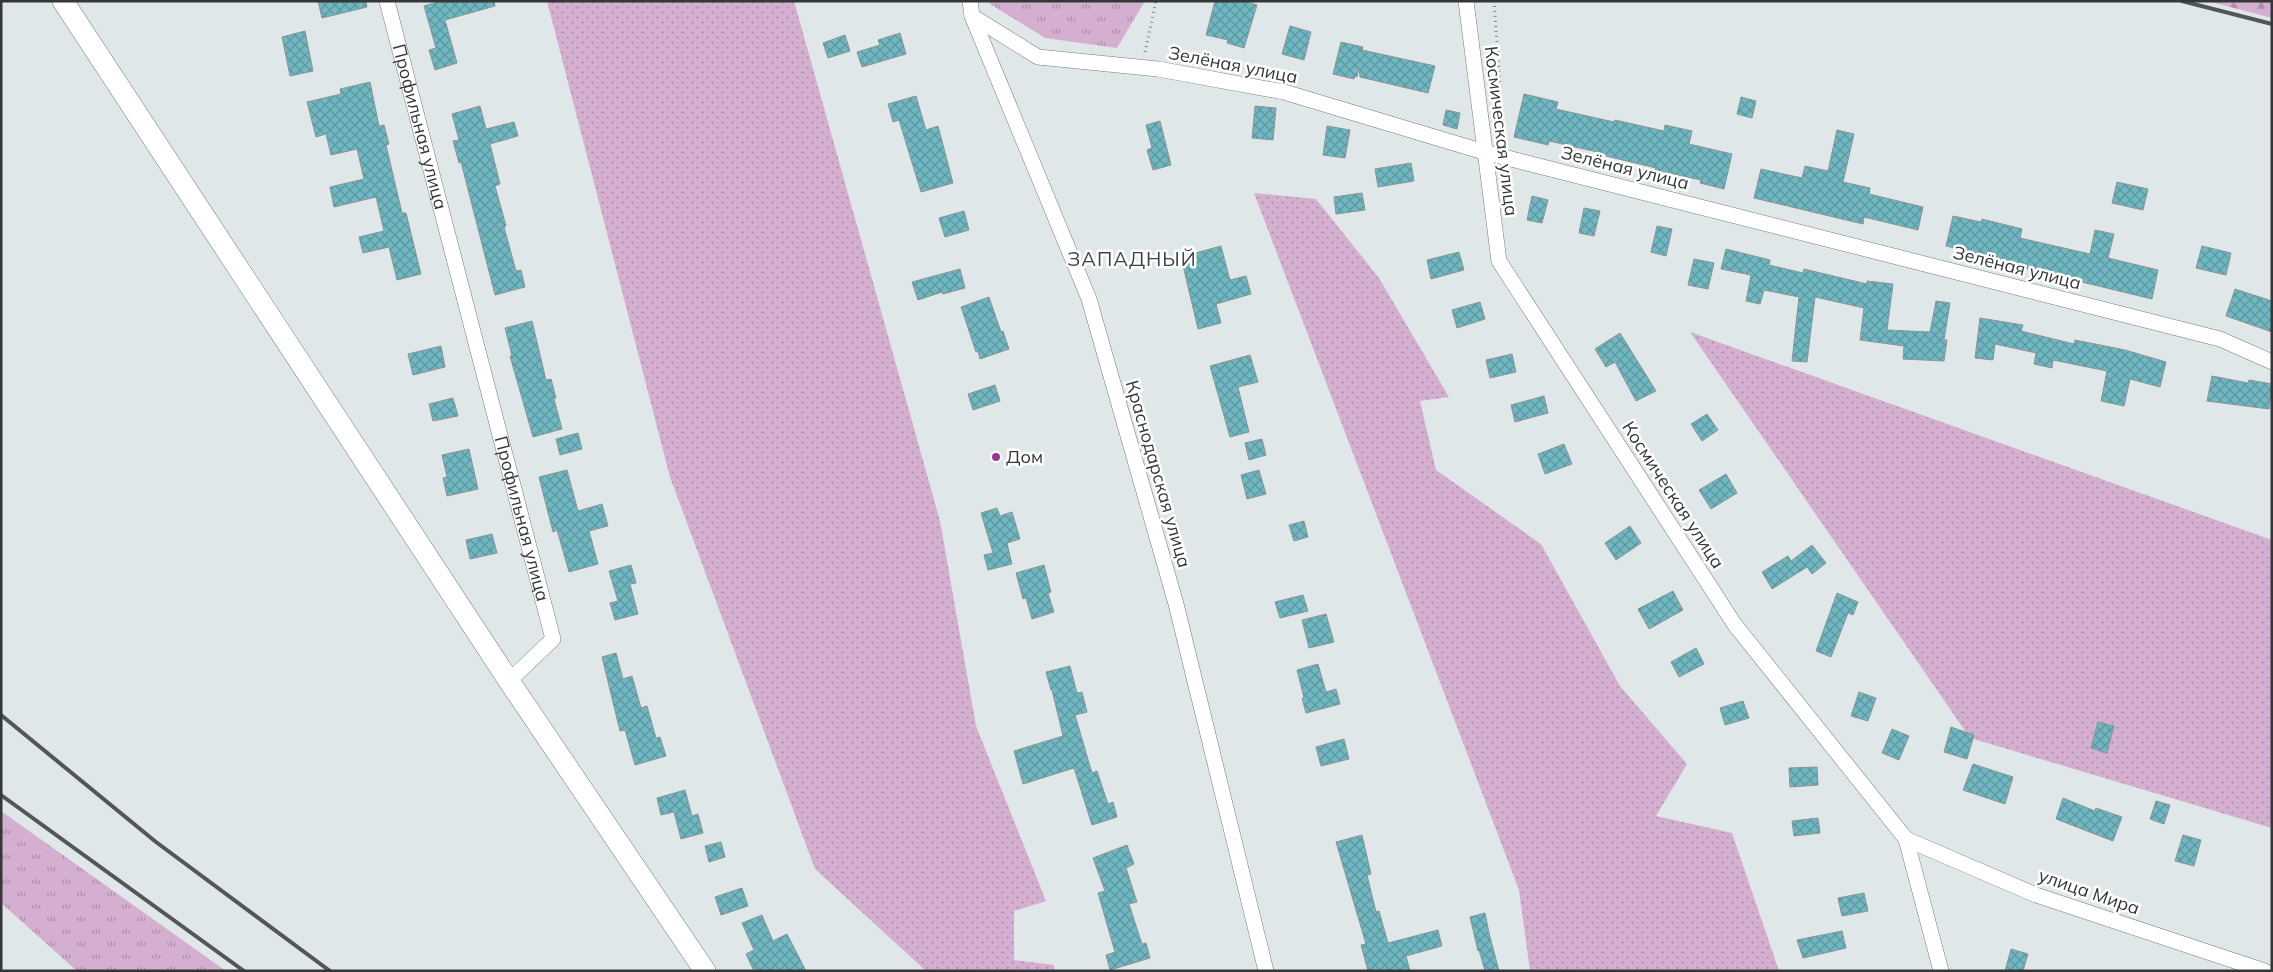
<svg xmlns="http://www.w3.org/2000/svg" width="2273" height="972" viewBox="0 0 2273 972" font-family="Mulish,sans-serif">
	<defs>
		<pattern id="grass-tufts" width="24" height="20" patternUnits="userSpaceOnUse" patternTransform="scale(1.25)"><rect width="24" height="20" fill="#d5afd0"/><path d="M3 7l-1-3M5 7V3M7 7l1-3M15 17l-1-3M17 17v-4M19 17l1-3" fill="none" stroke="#ae8faa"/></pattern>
		<pattern id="forest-firs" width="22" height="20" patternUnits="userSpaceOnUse" patternTransform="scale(1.25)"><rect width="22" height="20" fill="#d5afd0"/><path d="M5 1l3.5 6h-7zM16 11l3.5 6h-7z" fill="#ae8faa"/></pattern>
		<pattern id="garden-dots" width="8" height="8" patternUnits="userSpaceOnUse" patternTransform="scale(1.25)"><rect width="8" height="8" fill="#d5afd0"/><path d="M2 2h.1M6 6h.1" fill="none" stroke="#ae8faa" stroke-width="1.8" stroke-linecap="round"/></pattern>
		<pattern id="building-cross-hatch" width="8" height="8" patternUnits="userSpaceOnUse" patternTransform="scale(1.25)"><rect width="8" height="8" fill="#6fb7c1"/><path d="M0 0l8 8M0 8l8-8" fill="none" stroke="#5c969e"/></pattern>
	</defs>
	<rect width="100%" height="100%" fill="#e0e7e8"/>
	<g fill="url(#grass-tufts)">
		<polygon points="990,1 1145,1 1117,48 1045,38 990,4"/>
		<polygon points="1,811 226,971 77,971 1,903"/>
	</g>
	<polygon fill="url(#forest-firs)" points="2207,1 2272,1 2272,18"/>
	<g fill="url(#garden-dots)">
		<polygon points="547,1 794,1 940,521 976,726 1046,901 1014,911 1014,960 1054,965 1055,971 926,971 815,869 670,477"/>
		<polygon points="1254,193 1316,199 1379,278 1449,397 1420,401 1436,470 1541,544 1620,686 1687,764 1656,816 1732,833 1779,971 1530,971 1519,890"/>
		<polygon points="1690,332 2272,540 2272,828 1970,738"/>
	</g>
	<g fill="url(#building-cross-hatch)" stroke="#8d9495">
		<polygon points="318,1 366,1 367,7 322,18"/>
		<polygon points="441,1 494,1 495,6 445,20 457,63 435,70 429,50 436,48 424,6"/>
		<polygon points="1215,1 1243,1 1257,5 1244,48 1227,43 1228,40 1206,35"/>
		<polygon points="1290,26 1311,32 1304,60 1282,54"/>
		<polygon points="305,31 313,71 290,76 282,37"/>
		<polygon points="900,33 906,54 862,67 857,52 880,45 878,40"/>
		<polygon points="845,35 850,51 828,58 823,43"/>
		<polygon points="1341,42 1363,47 1362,50 1435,66 1428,93 1360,77 1359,67 1357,77 1355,76 1354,79 1333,74"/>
		<polygon points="370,82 379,126 384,125 389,144 386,145 402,213 406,213 421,274 397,280 389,247 363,253 359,237 384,231 376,197 334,207 330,187 364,179 357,149 331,155 326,134 316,137 307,102 341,94 340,89"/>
		<polygon points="1524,94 1558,102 1556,109 1614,122 1615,120 1664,131 1665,125 1692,131 1689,144 1732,154 1724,189 1700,183 1701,180 1655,170 1656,168 1606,156 1606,154 1549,141 1548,145 1514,137"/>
		<polygon points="916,96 926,130 938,126 953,183 921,192 899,120 893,122 888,104"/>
		<polygon points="1741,97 1756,101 1752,118 1737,114"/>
		<polygon points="480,106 486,129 514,122 518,136 490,144 500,184 495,186 506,226 504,227 516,271 521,270 525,287 495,295 461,162 459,163 453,141 459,140 452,114"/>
		<polygon points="1255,106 1276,108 1273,140 1252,138"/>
		<polygon points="1446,110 1460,113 1457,129 1443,125"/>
		<polygon points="1160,121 1171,165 1153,170 1147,150 1152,148 1146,125"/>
		<polygon points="1327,126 1350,130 1345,158 1323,155"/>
		<polygon points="1837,130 1854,134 1843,182 1870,188 1869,194 1923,207 1918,230 1864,217 1863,224 1754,198 1761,169 1802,178 1805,166 1828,171"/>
		<polygon points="1411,163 1414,181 1378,187 1375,169"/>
		<polygon points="2117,182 2148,189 2143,210 2112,203"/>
		<polygon points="1362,193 1365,210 1336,214 1334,197"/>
		<polygon points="1532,196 1548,200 1542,223 1527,220"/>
		<polygon points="1584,208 1600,211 1594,236 1579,233"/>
		<polygon points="964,211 969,230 945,237 939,218"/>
		<polygon points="1953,216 1981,222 1982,219 2022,229 2020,238 2090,254 2095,230 2114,234 2108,258 2158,270 2152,299 1991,260 1991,257 1946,246"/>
		<polygon points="1657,226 1672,229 1666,256 1651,252"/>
		<polygon points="1221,246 1230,280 1246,276 1251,294 1216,304 1221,323 1198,329 1181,257"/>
		<polygon points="2202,246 2231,253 2226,275 2196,268"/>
		<polygon points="1726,249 1770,260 1769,265 1803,273 1804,269 1867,284 1867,281 1893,284 1887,330 1930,332 1936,301 1950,303 1944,340 1947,340 1944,361 1903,359 1904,346 1860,340 1864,308 1815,297 1807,362 1792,361 1799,297 1764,290 1760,304 1746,301 1751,275 1721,269"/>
		<polygon points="1459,252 1464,270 1431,279 1427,260"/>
		<polygon points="1694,259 1714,263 1708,289 1688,285"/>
		<polygon points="960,269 965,288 943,294 942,292 918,300 912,282"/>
		<polygon points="2235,289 2272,301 2272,332 2226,316"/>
		<polygon points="989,297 1001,332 1003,331 1009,349 980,359 978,351 976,352 961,307"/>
		<polygon points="1480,302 1485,319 1457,328 1452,310"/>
		<polygon points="1980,318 2023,325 2021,331 2074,344 2075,340 2125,350 2166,362 2160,387 2130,379 2124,406 2101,401 2107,371 2053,360 2052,368 2034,364 2036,353 1995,344 1993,360 1975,358"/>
		<polygon points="532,321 546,380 551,379 556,398 554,399 562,429 533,437 510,356 512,356 505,328"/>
		<polygon points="1620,333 1656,391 1636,401 1615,362 1606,367 1595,349"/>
		<polygon points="441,346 445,367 413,375 408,354"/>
		<polygon points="1512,354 1516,372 1490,378 1486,360"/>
		<polygon points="1250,355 1258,382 1238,387 1249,432 1230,437 1210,366"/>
		<polygon points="2212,376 2248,383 2249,380 2272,384 2269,409 2207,401"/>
		<polygon points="995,385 1000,401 973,410 968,394"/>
		<polygon points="1544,396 1548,413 1515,422 1511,405"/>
		<polygon points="453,398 458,416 433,421 429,404"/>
		<polygon points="1707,414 1718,430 1702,441 1691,424"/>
		<polygon points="578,433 582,449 560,455 556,439"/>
		<polygon points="1262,439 1266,455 1249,460 1245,443"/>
		<polygon points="1564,444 1572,464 1545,474 1538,454"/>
		<polygon points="469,449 478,489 447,496 443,478 447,477 442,455"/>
		<polygon points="567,470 578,511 602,504 608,526 589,531 598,564 569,572 557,530 553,532 539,477"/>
		<polygon points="1259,470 1266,494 1247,499 1241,475"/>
		<polygon points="1726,474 1737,493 1711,509 1699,490"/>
		<polygon points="997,508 1000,516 1012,512 1020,539 1007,543 1012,564 988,570 984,555 993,553 981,513"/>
		<polygon points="1304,521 1308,537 1294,541 1289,525"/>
		<polygon points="1630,526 1641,543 1616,560 1605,543"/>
		<polygon points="492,534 497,553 470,559 466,540"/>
		<polygon points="1812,545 1826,563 1812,574 1807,567 1772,589 1762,572 1788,556 1791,561"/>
		<polygon points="631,565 636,583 630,584 638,614 615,620 610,603 618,601 609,571"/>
		<polygon points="1044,565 1051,592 1048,593 1054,612 1032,619 1026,598 1023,599 1016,573"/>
		<polygon points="1673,591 1683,610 1649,629 1638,609"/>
		<polygon points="1837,593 1858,602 1853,615 1848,613 1831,657 1816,651"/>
		<polygon points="1303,595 1308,611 1280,618 1275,602"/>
		<polygon points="1326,614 1334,642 1309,648 1302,620"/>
		<polygon points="1696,648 1704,664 1679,677 1671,662"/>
		<polygon points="616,653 623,679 632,676 641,708 647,706 656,738 660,737 666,756 635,765 625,730 620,731 602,657"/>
		<polygon points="1318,664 1326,692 1336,689 1340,704 1306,713 1302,698 1304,698 1297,670"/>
		<polygon points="1070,666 1077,693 1082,692 1087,712 1075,715 1092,773 1097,771 1108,804 1113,802 1117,817 1092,825 1074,768 1023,784 1014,751 1063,736 1052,690 1051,690 1046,672"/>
		<polygon points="1859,692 1876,698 1868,721 1851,716"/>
		<polygon points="1743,701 1749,718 1725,725 1720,708"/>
		<polygon points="2098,722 2114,726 2107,753 2091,748"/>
		<polygon points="1951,727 1974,735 1967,759 1944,752"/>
		<polygon points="1892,729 1909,736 1899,760 1882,753"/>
		<polygon points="1344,739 1349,759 1321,766 1316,747"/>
		<polygon points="1973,764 2013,777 2005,804 1963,790"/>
		<polygon points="1817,767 1818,785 1790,787 1789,768"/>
		<polygon points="685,790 692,816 698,814 703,833 681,839 674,812 661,815 657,798"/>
		<polygon points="2063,798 2095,811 2096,808 2122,817 2113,841 2056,819"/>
		<polygon points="2156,801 2170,805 2164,824 2150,819"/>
		<polygon points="1818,818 1820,833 1794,836 1792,821"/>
		<polygon points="1362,835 1371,874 1367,875 1376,912 1379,911 1388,943 1438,930 1442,946 1406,956 1410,971 1368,971 1361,945 1366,944 1336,842"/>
		<polygon points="2183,835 2201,840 2194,866 2175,861"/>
		<polygon points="721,842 725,857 709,862 705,846"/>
		<polygon points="1127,845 1134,864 1126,868 1137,902 1129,904 1142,944 1146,943 1150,958 1110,970 1106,955 1115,952 1098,893 1105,891 1093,858"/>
		<polygon points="742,888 748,906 721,915 715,897"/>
		<polygon points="1864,893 1868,911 1842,916 1838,898"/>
		<polygon points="1485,913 1489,933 1499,971 1485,971 1479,950 1478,951 1470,917"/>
		<polygon points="762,915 773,941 787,934 806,971 754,971 746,954 754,950 742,923"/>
		<polygon points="1842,931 1846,948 1803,958 1797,940"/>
		<polygon points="2011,949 2028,954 2023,971 2005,971"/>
	</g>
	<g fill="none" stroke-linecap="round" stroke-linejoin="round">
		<g stroke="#767c7d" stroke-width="16">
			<g id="minor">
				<path id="s1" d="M387 1 553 639 509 681"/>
				<polyline points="970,1 972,16 1089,299 1176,604 1266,971"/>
				<polyline points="1466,1 1499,261 1735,625 1906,839 1941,971"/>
				<polyline points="972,16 1038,57 1158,69 1284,92 1484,152 2220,339 2272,362"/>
				<polyline points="1906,839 2036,895 2265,971"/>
			</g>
		</g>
		<g stroke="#767c7d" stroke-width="22">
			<polyline id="secondary" points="63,1 509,681 705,971"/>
		</g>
		<g stroke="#828787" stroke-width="3" stroke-dasharray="1 4" stroke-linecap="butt">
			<polyline points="1494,1 1504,142"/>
			<polyline points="1145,52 1156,1"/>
		</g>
		<use href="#minor" stroke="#fff" stroke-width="15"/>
		<use href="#secondary" stroke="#fff" stroke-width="21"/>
		<g stroke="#535656" stroke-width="4">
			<polyline points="2182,1 2272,24"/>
			<polyline points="1,715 156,842 330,971"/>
			<polyline points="1,795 244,971"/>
		</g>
	</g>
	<circle fill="#9c3294" stroke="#fff" stroke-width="2" cx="996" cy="457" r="5"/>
	<g text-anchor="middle" stroke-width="5" stroke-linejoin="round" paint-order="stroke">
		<g font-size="18" fill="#343737" stroke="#fff">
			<text transform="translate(1233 65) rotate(11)" y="6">Зелёная улица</text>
			<text dy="6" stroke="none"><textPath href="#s1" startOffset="130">Профильная улица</textPath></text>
			<text transform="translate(1501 131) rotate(83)" y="6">Космическая улица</text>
			<text transform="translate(1625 168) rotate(14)" y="6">Зелёная улица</text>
			<text transform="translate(2017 268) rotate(14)" y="6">Зелёная улица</text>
			<text transform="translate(1158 474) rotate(74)" y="6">Краснодарская улица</text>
			<text transform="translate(1673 495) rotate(57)" y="6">Космическая улица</text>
			<text dy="6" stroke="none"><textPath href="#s1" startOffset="535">Профильная улица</textPath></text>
			<text transform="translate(2089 892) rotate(19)" y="6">улица Мира</text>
		</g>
		<g font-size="18" fill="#343737" stroke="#fff" text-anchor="start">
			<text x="1006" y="463">Дом</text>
		</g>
		<g font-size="20" letter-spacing="1" fill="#3f4546" stroke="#fff">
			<text x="1132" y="266">ЗАПАДНЫЙ</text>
		</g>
	</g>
	<rect width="2273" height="972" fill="none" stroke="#343737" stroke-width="5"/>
</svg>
